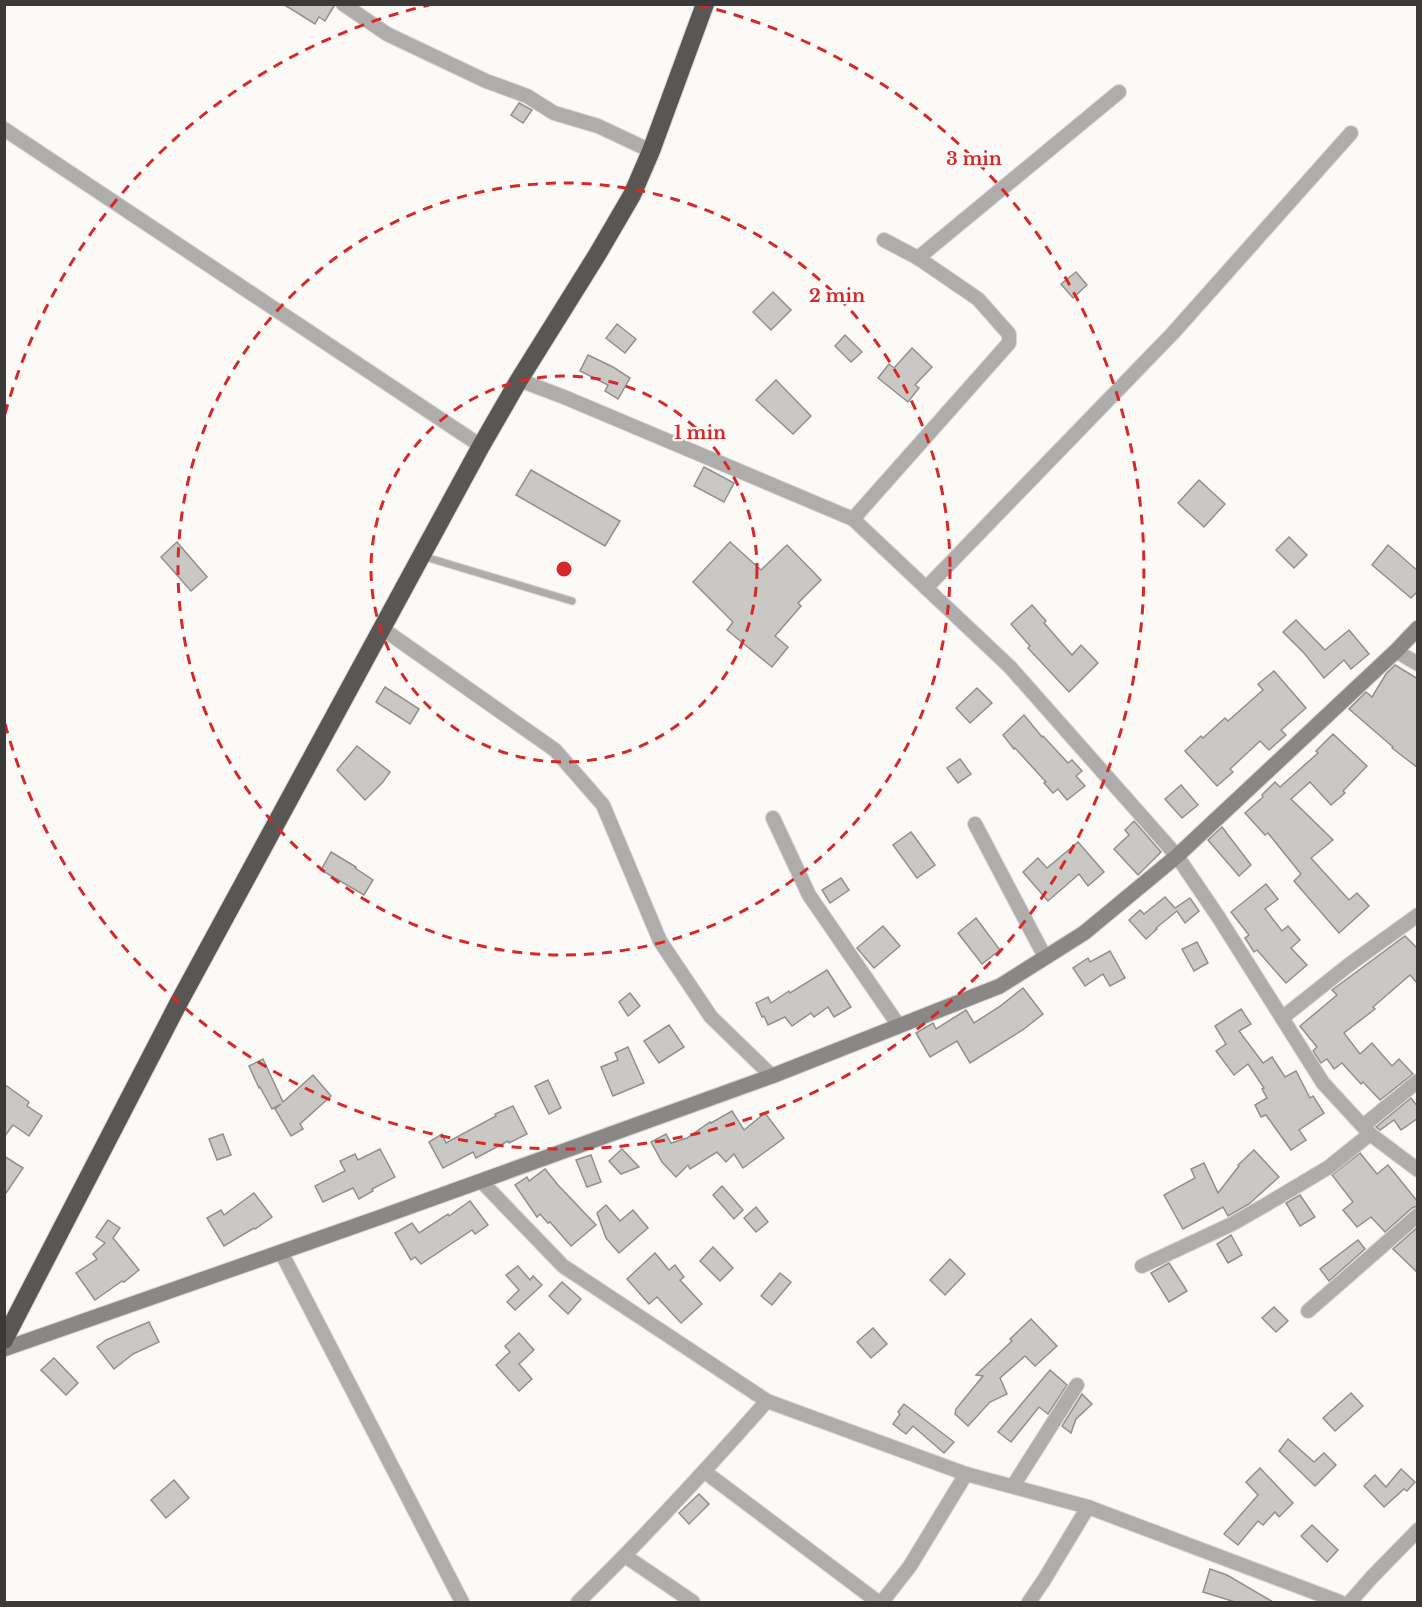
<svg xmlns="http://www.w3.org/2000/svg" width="1422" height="1607" viewBox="0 0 1422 1607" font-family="'Libre Baskerville',serif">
	<rect width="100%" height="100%" fill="#fcfaf7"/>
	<g fill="#c9c8c5" stroke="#91908d" stroke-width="1.5">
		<polygon points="283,4 334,4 334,6 325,21 319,17 315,24"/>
		<polygon points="519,103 532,110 523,123 511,115"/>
		<polygon points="1076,272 1087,285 1073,298 1061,284"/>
		<polygon points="773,292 791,310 771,330 753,312"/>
		<polygon points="617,324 636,339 625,353 606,338"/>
		<polygon points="845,335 862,352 851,362 835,346"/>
		<polygon points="912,348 932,367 915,385 919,388 908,402 878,378 889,364 894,368"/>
		<polygon points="588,355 613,367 630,378 618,399 605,391 608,385 580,371"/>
		<polygon points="776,380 811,416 793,434 756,400"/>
		<polygon points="704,467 734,483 724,502 694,486"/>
		<polygon points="531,470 620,521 605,546 516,495"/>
		<polygon points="1199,480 1225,504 1204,527 1178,503"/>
		<polygon points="1289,537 1307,555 1294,568 1276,550"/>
		<polygon points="177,542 207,577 191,591 161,557"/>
		<polygon points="730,542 761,570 787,545 821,580 798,603 801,606 775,636 788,647 772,667 727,630 733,622 693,582"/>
		<polygon points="1388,545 1418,571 1418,591 1411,598 1372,565"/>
		<polygon points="1032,605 1046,621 1044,623 1072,655 1081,645 1098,663 1069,692 1028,648 1030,646 1011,624"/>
		<polygon points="1296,620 1325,650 1349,630 1369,654 1351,669 1344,660 1324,678 1304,653 1283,632"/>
		<polygon points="1395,665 1418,679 1418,768 1392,748 1393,747 1349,709 1366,692 1372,697 1386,674"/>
		<polygon points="1274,671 1306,708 1281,730 1286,735 1269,750 1260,741 1230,769 1233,772 1217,786 1185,751 1201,736 1203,738 1225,718 1228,721 1263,690 1258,684"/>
		<polygon points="385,687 419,709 410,724 376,702"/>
		<polygon points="977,688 992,703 970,723 956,708"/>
		<polygon points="1024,715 1042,737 1043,736 1068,763 1072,760 1082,771 1076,776 1085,786 1067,800 1058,789 1053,793 1044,783 1046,782 1015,748 1014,749 1003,735"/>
		<polygon points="1333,734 1367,766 1343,791 1345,793 1331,805 1310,782 1291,799 1333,840 1311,858 1349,900 1357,893 1369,906 1339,933 1294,881 1301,874 1268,833 1265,835 1245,813 1263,797 1262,795 1275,782 1280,787 1318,753 1316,751"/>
		<polygon points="357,746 390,772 383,782 365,800 337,770"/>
		<polygon points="960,759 971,774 958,783 947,768"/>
		<polygon points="1181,785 1198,805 1182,818 1165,799"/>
		<polygon points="1134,821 1161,852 1138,875 1114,849 1129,835 1125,830"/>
		<polygon points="1222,827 1251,865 1239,876 1208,840"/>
		<polygon points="911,832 935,865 917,878 893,845"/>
		<polygon points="1078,842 1104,872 1088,886 1079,874 1048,901 1023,872 1038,858 1047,868"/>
		<polygon points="331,852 356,867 355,868 373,880 364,895 321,870"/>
		<polygon points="841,878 849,890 830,903 822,890"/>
		<polygon points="1266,884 1278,899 1265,909 1282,931 1288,926 1300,940 1291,948 1307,965 1286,983 1257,950 1254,952 1245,938 1249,935 1231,912"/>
		<polygon points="1165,897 1175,908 1190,898 1199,911 1185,923 1177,911 1156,928 1157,929 1146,939 1129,920 1140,910 1144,914"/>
		<polygon points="976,918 1000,950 982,964 958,933"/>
		<polygon points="883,926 900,946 874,968 857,948"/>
		<polygon points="1405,936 1418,949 1418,984 1410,975 1373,1007 1375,1009 1344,1033 1360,1054 1372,1043 1392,1066 1399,1059 1413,1074 1380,1100 1363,1082 1361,1084 1342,1063 1334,1069 1327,1059 1321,1063 1313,1051 1317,1047 1300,1026 1337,995 1332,990"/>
		<polygon points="1197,942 1208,963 1194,971 1182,949"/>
		<polygon points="1110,951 1125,978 1110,986 1103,974 1085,986 1073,968 1088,958 1090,962"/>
		<polygon points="827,970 851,1007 834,1017 828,1007 814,1017 811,1013 792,1026 785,1017 768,1025 764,1016 762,1017 756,1003 768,997 771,1003 789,991 790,993"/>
		<polygon points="1023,988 1043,1014 1024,1029 970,1063 957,1041 930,1057 916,1033 933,1023 936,1029 966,1010 974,1023 999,1007"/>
		<polygon points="630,993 640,1006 628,1016 619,1002"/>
		<polygon points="1241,1009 1251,1024 1239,1031 1263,1063 1272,1057 1285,1077 1296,1071 1310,1098 1313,1096 1324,1113 1299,1130 1306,1140 1291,1150 1266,1115 1261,1117 1255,1105 1267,1098 1262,1089 1264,1088 1248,1064 1234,1075 1216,1051 1226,1044 1215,1026"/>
		<polygon points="669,1025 684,1047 659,1063 644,1041"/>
		<polygon points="628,1047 644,1083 613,1096 601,1067 618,1060 615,1053"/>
		<polygon points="263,1059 283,1102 313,1075 331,1096 300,1124 303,1129 291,1136 275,1109 281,1104 272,1109 260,1087 259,1088 249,1066"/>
		<polygon points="548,1080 561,1108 549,1114 535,1086"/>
		<polygon points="4,1084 29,1102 27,1106 42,1116 29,1136 13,1125 4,1137"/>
		<polygon points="1411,1098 1418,1107 1418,1118 1401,1130 1394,1120 1380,1130 1376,1127"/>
		<polygon points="513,1106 527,1134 509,1143 508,1141 476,1158 473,1152 443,1168 429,1142 442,1134 446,1143 496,1116 495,1114"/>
		<polygon points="732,1111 744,1130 765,1113 784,1138 743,1168 734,1154 726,1162 717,1152 690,1169 688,1165 676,1177 662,1162 651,1142 666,1134 671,1143 687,1138 710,1122 711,1123"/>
		<polygon points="223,1134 231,1155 217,1160 209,1139"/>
		<polygon points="380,1149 395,1177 372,1189 373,1191 359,1199 353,1188 323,1202 315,1186 345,1171 340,1161 355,1154 358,1160"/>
		<polygon points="622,1149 639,1167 621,1174 609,1161"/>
		<polygon points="1254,1150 1279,1177 1249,1204 1228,1216 1223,1207 1183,1229 1164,1195 1195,1178 1191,1169 1204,1163 1218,1193 1239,1166 1238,1165"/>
		<polygon points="1360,1153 1377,1174 1388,1165 1418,1202 1418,1206 1412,1208 1385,1232 1371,1217 1357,1227 1343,1210 1353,1202 1332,1175"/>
		<polygon points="591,1155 601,1182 587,1187 576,1160"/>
		<polygon points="4,1156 23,1168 4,1196"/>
		<polygon points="545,1169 558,1185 596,1225 571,1246 550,1222 548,1223 540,1214 537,1217 515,1185 527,1177 529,1181"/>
		<polygon points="722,1186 743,1210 734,1219 713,1195"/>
		<polygon points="254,1193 272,1217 255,1229 254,1228 224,1246 207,1218 221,1210 224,1215"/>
		<polygon points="1300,1195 1315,1217 1300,1226 1286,1203"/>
		<polygon points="470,1201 488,1225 475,1234 472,1230 421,1264 415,1257 411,1260 395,1233 412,1223 419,1233 448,1214 449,1216"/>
		<polygon points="606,1205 620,1221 633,1210 648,1228 619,1253 606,1238 597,1213"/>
		<polygon points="756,1207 768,1222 756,1232 744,1218"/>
		<polygon points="108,1220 120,1228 113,1238 139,1270 124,1282 122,1281 95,1300 76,1273 97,1259 93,1254 105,1243 96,1237"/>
		<polygon points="1418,1227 1418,1273 1393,1249"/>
		<polygon points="1231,1235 1242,1255 1228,1263 1217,1244"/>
		<polygon points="1358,1240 1365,1249 1329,1281 1320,1269"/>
		<polygon points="713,1247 733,1268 720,1281 700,1261"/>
		<polygon points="655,1253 669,1270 675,1265 684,1277 680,1280 702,1304 681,1323 657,1297 649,1304 627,1279"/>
		<polygon points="950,1259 965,1274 945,1295 930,1280"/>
		<polygon points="1169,1263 1187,1291 1169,1302 1151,1273"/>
		<polygon points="518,1266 530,1280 533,1276 542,1285 515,1310 507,1302 519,1290 506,1275"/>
		<polygon points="780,1273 791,1282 772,1305 761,1296"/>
		<polygon points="562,1282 581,1299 568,1314 549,1296"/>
		<polygon points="1274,1307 1288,1321 1276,1332 1262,1318"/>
		<polygon points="1031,1319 1057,1346 1035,1366 1025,1356 1000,1378 1007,1394 990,1402 968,1426 955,1414 956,1409 983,1376 976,1375 1012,1341 1010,1339"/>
		<polygon points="149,1322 159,1342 133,1354 114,1369 97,1347 106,1340"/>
		<polygon points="873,1328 887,1344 871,1358 857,1342"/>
		<polygon points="519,1333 534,1350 519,1364 532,1379 519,1391 496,1365 510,1352 505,1346"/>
		<polygon points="54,1358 78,1383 66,1395 41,1370"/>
		<polygon points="1050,1370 1067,1385 1048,1414 1039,1407 1011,1442 998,1432"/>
		<polygon points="1351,1393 1363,1406 1335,1431 1323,1418"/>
		<polygon points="1082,1394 1092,1404 1076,1419 1071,1433 1062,1426"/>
		<polygon points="904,1404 954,1442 944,1453 913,1426 906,1434 893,1424 900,1414 898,1412"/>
		<polygon points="1288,1439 1314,1462 1324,1453 1336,1465 1315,1486 1279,1451"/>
		<polygon points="1260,1468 1293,1503 1279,1517 1275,1512 1263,1525 1258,1521 1238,1545 1224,1534 1258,1495 1246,1482"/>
		<polygon points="1401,1469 1415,1482 1407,1491 1404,1489 1384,1507 1364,1486 1375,1475 1386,1487"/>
		<polygon points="174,1480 189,1498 166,1518 151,1500"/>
		<polygon points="699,1494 709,1504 689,1524 679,1513"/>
		<polygon points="1312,1525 1338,1550 1327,1562 1301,1536"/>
		<polygon points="1210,1569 1227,1575 1273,1602 1235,1602 1203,1592"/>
	</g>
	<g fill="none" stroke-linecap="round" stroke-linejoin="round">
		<g stroke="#d9d7d5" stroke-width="9">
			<polyline id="lane" points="422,556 572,601"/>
		</g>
		<g stroke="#d9d7d5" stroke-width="16">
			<g id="street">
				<polyline points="343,4 387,34 486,81 527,96 554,113 598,126 651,151"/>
				<polyline points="4,129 481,446"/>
				<polyline points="918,258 1119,92"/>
				<polyline points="519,380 564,397 853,519 1010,667 1177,856 1219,918 1323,1083 1370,1134 1418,1170"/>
				<polyline points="853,519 1009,343 1009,334 978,299 918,258 884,240"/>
				<polyline points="926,588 1173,333 1351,133"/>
				<polyline points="383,629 555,750 603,805 660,941 711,1017 772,1076"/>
				<polyline points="1396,651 1418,664"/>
				<polyline points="773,818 809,895 899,1026"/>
				<polyline points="975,824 1045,957"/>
				<polyline points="1282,1018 1350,964 1418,915"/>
				<polyline points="1363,1126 1418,1081"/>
				<polyline points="481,1181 563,1266 767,1401 966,1474 1088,1507 1340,1602"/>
				<polyline points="281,1252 462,1602"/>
				<polyline points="1142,1266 1232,1224 1267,1204 1329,1167 1370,1134"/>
				<polyline points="1308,1311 1418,1215"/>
				<polyline points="705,1472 878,1602"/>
				<polyline points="1013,1486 1077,1385"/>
				<polyline points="625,1556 693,1602"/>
				<path d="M578 1602C644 1538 706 1470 767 1401"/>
				<polyline points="882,1602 910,1566 966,1474"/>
				<polyline points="1029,1602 1044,1580 1088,1507"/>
				<polyline points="1350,1602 1372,1577 1418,1530"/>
			</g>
		</g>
		<g stroke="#d9d7d5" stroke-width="17">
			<polyline id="secondary" points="4,1349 378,1218 772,1076 1000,986 1084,933 1177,856 1396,651 1418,628"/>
		</g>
		<g stroke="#d9d7d5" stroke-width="20">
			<polyline id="highway" points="4,1340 178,1004 481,446 519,380 597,255 632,195 651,151 705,4"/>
		</g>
		<use href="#lane" stroke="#aeadac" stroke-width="7"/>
		<use href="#street" stroke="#aeadac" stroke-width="14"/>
		<use href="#secondary" stroke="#898886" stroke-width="15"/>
		<use href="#highway" stroke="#585754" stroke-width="18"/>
	</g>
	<g fill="none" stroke="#d62828" stroke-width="3" stroke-dasharray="10 8">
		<circle cx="564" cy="569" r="193"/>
		<circle cx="564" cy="569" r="386"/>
		<path d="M5 414A580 580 0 0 1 429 5M699 5A580 580 0 1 1 5 724"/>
	</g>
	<circle cx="564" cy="569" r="9" fill="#d62828" stroke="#fcfaf7" stroke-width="3"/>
	<g font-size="18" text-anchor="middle" font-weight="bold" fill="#d62828" stroke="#fcfaf7" stroke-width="4.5" stroke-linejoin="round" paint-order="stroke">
		<text x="974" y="165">3 min</text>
		<text x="837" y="302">2 min</text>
		<text x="700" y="439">1 min</text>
	</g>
	<rect width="1422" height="1607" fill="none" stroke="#3b3a39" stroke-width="12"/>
</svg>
